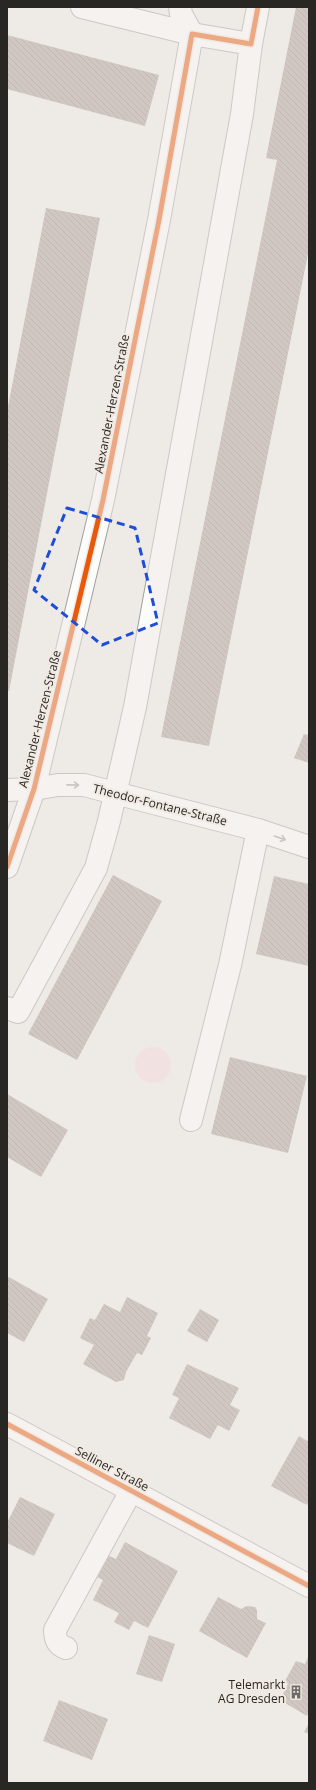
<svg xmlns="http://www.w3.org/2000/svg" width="316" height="1790" viewBox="0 0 316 1790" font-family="'Open Sans',sans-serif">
	<defs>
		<pattern id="building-back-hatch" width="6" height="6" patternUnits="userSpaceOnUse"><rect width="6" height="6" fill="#ad9e97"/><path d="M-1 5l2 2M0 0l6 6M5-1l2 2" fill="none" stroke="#8d817b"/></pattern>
	</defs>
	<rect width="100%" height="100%" fill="#eeeae6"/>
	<circle fill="#f4dadc" cx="153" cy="1065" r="18"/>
	<g fill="url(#building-back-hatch)">
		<polygon points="296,7 309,7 309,249 209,746 161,737 277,160 266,158"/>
		<polygon points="7,35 159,75 145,126 7,89"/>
		<polygon points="46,208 100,218 9,691 7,691 7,412"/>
		<polygon points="304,734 309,735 309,763 294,758"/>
		<polygon points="113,875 162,901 77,1060 28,1034"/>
		<polygon points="274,876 309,884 309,966 256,954"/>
		<polygon points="230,1057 307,1076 288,1153 211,1134"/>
		<polygon points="7,1094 68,1130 41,1177 7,1157"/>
		<polygon points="7,1276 48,1299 24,1342 7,1333"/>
		<polygon points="127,1297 158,1313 147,1336 151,1338 142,1355 137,1353 126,1372 124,1380 116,1382 83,1364 94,1345 80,1338 90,1318 95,1320 104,1304 120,1312"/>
		<polygon points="200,1309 219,1320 207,1342 187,1331"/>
		<polygon points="187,1364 239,1388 230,1405 240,1410 229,1431 218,1425 210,1439 169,1418 179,1398 172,1395"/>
		<polygon points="299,1436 309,1442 309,1502 307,1505 271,1486"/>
		<polygon points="20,1497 55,1514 34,1556 7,1543 7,1523"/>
		<polygon points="125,1542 178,1571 148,1628 134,1621 129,1630 114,1622 119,1613 93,1600 103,1580 97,1577 109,1556 116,1559"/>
		<polygon points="218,1597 241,1609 247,1606 255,1607 257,1610 257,1619 266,1623 247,1658 199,1631"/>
		<polygon points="149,1635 175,1644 162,1682 136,1674"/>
		<polygon points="309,1655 309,1711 307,1716 280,1700 288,1684 285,1681 296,1661 305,1664"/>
		<polygon points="59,1700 108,1719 92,1760 43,1741"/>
		<polygon points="309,1723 309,1734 304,1732"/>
	</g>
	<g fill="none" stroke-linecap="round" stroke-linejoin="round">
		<g stroke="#a3a09d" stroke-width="24">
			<g id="minor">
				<polyline points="82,7 192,34"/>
				<polyline points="180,7 181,14 192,34"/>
				<polyline points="7,790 34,789 58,785 84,785 258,830 309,847"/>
				<polyline points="7,867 34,789 103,500 159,220 192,34 251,44 258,7"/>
				<polyline points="7,1008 18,1012 96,868 109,821 135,707 242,114 251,44"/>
				<polyline points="191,1120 230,965 258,830"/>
				<polyline points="7,1424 309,1586"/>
				<path d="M66 1648C57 1645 55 1639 55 1630L131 1491"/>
			</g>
		</g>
		<use href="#minor" stroke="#fcfcfb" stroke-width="22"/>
		<g stroke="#f1eae3" stroke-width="8">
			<g id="cycleway">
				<polyline points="7,867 34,789 103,500 159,220 192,34 251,44 258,7"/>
				<polyline points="7,1424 309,1586"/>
			</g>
		</g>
		<use href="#cycleway" stroke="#e8590c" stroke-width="5"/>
	</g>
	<defs><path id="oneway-shaft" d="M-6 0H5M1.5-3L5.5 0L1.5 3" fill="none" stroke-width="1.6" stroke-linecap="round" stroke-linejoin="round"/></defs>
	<g stroke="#9d9c9a">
		<use href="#oneway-shaft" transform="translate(73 785) rotate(1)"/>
		<use href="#oneway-shaft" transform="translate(280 838) rotate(19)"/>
	</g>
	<path d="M0 0H316V1790H0ZM67 508 135 528 158 623 102 645 34 590Z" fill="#eeeae6" fill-opacity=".55" fill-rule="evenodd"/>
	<path fill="none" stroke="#1d4ed8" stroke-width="3" stroke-dasharray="8 5" stroke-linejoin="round" d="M67 508 135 528 158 623 102 645 34 590Z"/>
	<defs>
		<g id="building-bare" transform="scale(1.08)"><path d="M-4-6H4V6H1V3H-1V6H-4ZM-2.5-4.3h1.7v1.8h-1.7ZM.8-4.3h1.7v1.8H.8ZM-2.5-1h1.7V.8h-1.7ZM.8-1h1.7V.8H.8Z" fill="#6e6b68" stroke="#f1eae3" stroke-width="2.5" paint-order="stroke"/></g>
	</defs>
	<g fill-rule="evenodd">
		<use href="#building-bare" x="296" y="1692"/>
	</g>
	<g text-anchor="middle" stroke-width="4" stroke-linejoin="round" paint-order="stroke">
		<g font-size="12" fill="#292724" stroke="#f1eae3">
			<text transform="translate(112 404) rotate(-79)" y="4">Alexander-Herzen-Straße</text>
			<text transform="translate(40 719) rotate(-76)" y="4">Alexander-Herzen-Straße</text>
			<text transform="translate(160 805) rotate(14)" y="4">Theodor-Fontane-Straße</text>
			<text transform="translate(112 1469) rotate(28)" y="4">Selliner Straße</text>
		</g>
		<g font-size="12" fill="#292724" stroke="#f1eae3" text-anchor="end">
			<text x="285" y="1689">Telemarkt<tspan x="285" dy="14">AG Dresden</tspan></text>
		</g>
	</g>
	<rect width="316" height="1790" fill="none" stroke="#292724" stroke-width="16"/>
</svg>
